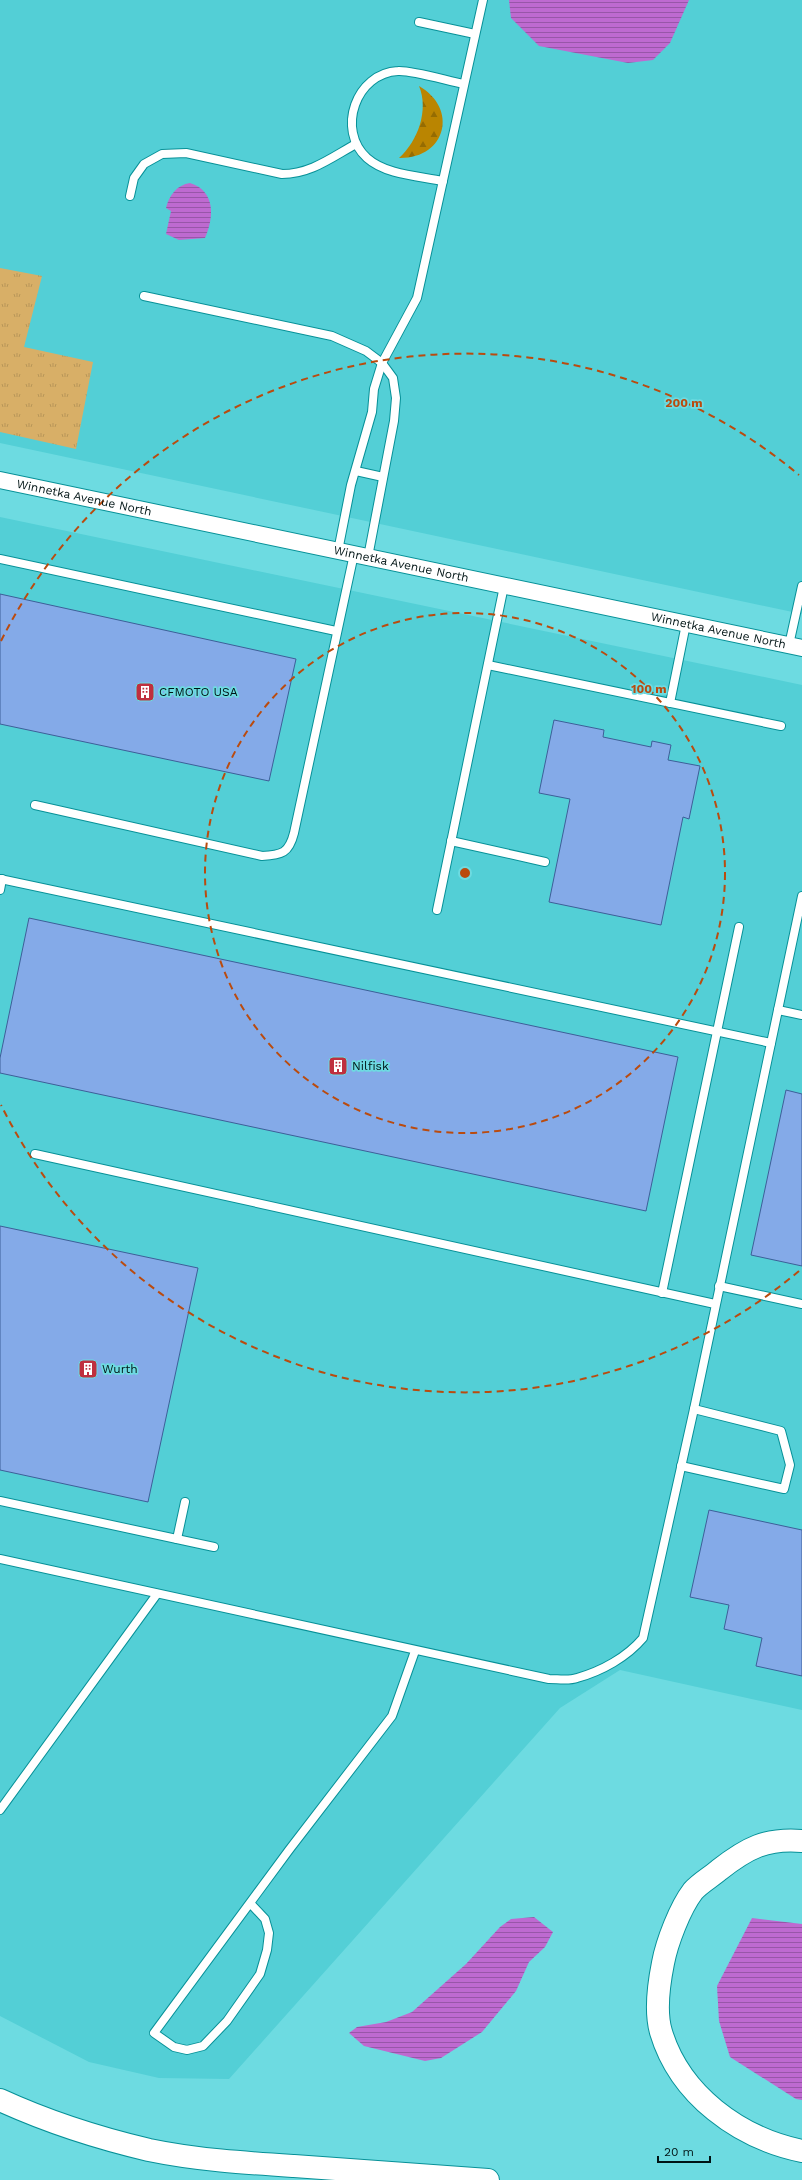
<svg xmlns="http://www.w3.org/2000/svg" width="802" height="2180" viewBox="0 0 802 2180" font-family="'Work Sans',sans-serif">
	<defs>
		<pattern id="grass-tufts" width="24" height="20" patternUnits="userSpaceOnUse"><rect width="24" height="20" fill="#d8af67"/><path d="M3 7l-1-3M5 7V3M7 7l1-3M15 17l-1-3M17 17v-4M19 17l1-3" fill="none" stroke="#b89658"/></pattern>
		<pattern id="forest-firs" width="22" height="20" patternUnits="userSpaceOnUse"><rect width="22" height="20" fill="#ba8501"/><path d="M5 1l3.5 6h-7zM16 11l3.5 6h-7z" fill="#956c02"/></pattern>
		<pattern id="water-rules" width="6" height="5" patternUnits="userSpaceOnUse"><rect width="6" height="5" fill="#be6ad0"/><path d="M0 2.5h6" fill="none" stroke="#9856a8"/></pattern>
	</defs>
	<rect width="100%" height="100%" fill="#6ddbe1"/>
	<g fill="#53cfd6">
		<polygon points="0,0 802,0 802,614 0,443"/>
		<polygon points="0,517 802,685 802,1710 620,1670 560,1708 229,2079 159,2078 89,2062 0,2016"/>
	</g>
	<polygon fill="url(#grass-tufts)" points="0,268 42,276 24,347 93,362 76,449 0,432"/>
	<path fill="url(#forest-firs)" d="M419 86C459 109 446 159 399 158 418 141 429 110 419 86Z"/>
	<g fill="url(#water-rules)">
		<polygon points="509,0 689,0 670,43 653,60 628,63 539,46 511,18"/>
		<path d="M190 183C216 191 214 218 205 238L179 240 166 234 171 211 166 208C169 195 177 185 190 183Z"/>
		<polygon points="534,1917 553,1932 545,1947 529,1962 516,1991 482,2032 441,2058 425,2061 364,2046 349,2033 357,2027 386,2022 412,2012 466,1964 500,1927 511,1919"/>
		<polygon points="752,1918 802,1924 802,2100 796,2099 730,2057 719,2021 717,1986"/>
	</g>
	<g fill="#84aae8" stroke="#3d5f98">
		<polygon points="0,594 296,659 269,781 0,724"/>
		<polygon points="554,720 604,730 603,737 651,747 652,741 671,745 668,760 700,766 689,819 683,817 661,925 549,902 570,799 539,793"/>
		<polygon points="29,918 678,1057 646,1211 0,1073 0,1058"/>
		<polygon points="786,1090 802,1094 802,1266 751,1255"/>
		<polygon points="0,1226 198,1268 148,1502 0,1470"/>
		<polygon points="709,1510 802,1530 802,1676 756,1666 762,1638 724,1629 729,1605 690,1597"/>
	</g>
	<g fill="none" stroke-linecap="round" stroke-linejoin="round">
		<g stroke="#079198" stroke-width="10">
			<g id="service">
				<polyline points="419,22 475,34"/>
				<path d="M443 181C419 176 386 175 367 158 336 130 356 73 398 71 412 70 448 81 464 84"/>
				<path d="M130 196 134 178 144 164 162 154 186 153 282 174C311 174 332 157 356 144"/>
				<polyline points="144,296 332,336 366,351 382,363 393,378 396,398 394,421 368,557"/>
				<polyline points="356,471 383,477"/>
				<polyline points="338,551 351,485 372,412 374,389 382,363 417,298 483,0"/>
				<polyline points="0,559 336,631"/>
				<polyline points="789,645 802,586"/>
				<polyline points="488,665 781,726"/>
				<polyline points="670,703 686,624"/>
				<path d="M35 805 262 856C282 855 289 853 294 833L354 554"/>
				<polyline points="451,841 545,862"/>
				<polyline points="0,879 771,1043"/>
				<polyline points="0,890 2,879"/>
				<polyline points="437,910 504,586"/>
				<polyline points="778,1010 802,1015"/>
				<polyline points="35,1154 715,1304"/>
				<polyline points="719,1286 802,1304"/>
				<polyline points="662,1293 739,927"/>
				<polyline points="681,1466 784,1489 790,1465 781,1431 694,1409"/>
				<polyline points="0,1501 214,1547"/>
				<polyline points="177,1539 185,1502"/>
				<path d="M0 1559 549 1679C558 1679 569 1681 577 1678 602 1671 627 1657 643 1638L694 1409 802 896"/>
				<polyline points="0,1810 157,1594"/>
				<polyline points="250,1903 265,1919 269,1933 267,1950 260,1974 227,2021 203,2046 187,2050 174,2047 154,2033 289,1850 392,1716 415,1651"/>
			</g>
		</g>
		<g stroke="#079198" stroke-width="18">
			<g id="minor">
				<path id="s1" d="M0 480 802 648"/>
			</g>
		</g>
		<g stroke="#079198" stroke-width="24">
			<g id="motorway">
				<path d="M802 1841C766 1838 747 1848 719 1870 711 1877 700 1883 693 1891 680 1908 667 1942 663 1963 659 1983 655 2012 661 2032 680 2095 739 2138 802 2151"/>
				<path d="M0 2100C48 2122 98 2138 149 2150 197 2160 246 2163 294 2166 359 2171 423 2175 488 2180"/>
			</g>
		</g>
		<use href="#service" stroke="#fff" stroke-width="8"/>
		<use href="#minor" stroke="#fff" stroke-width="16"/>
		<use href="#motorway" stroke="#fff" stroke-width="22"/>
	</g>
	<g fill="none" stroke="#ba4b0e" stroke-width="2" stroke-dasharray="7 5">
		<circle cx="465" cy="873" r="260"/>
		<path d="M799 1271A519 519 0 0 1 1 1105M1 641A519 519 0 0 1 799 475"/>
	</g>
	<defs>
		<g id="building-square" transform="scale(1)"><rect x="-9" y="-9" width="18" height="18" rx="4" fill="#bf2f3e" stroke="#6ddbe1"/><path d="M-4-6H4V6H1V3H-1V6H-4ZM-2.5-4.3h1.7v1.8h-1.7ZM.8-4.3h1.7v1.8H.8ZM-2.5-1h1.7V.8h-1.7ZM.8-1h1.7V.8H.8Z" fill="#fff"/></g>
	</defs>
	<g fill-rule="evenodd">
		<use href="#building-square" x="145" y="692"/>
		<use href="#building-square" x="338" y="1066"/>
		<use href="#building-square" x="88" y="1369"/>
	</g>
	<g text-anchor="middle" stroke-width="3.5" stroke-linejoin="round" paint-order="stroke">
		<g font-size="12" fill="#001415" stroke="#6ddbe1">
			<text dy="4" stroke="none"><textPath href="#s1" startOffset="86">Winnetka Avenue North</textPath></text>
			<text dy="4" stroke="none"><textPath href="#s1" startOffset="410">Winnetka Avenue North</textPath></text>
			<text dy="4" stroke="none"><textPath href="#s1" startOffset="734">Winnetka Avenue North</textPath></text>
		</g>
		<g font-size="12" fill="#001415" stroke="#6ddbe1" text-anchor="start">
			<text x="159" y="696">CFMOTO USA</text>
			<text x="352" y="1070">Nilfisk</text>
			<text x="102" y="1373">Wurth</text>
		</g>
	</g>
	<circle cx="465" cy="873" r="6" fill="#ba4b0e" stroke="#6ddbe1" stroke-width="2"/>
	<g font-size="12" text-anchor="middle" font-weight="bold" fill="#ba4b0e" stroke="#6ddbe1" stroke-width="3.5" stroke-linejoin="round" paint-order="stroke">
		<text x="684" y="407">200 m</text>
		<text x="649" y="693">100 m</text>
	</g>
	<path d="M658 2156v6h52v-6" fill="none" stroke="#001415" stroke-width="2"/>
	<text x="664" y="2156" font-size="12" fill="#001415" stroke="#6ddbe1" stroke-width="3" paint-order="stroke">20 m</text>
</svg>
